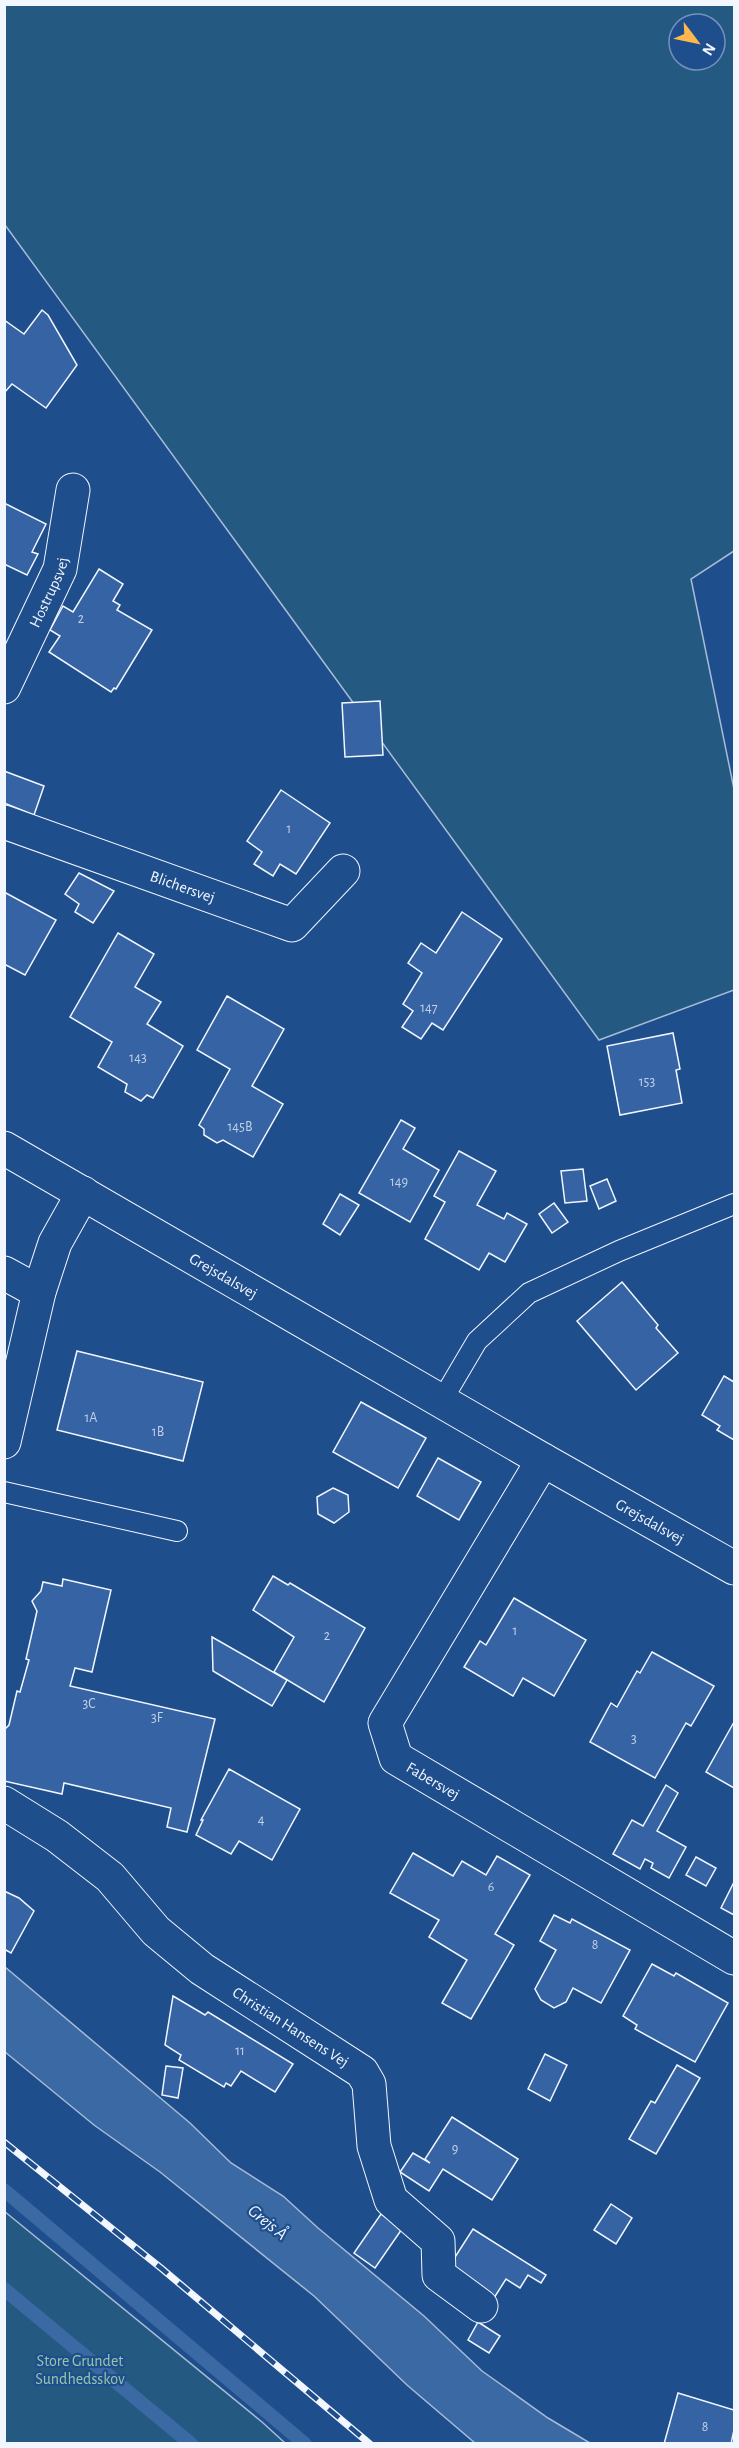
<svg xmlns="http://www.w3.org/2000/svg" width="739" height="2448" viewBox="0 0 739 2448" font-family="'Alegreya Sans',sans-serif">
	<rect width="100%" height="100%" fill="#1f4e8c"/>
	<g fill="#245a82" stroke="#a8bbd7" stroke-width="1.5" fill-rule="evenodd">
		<path d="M4 5H734V551L691 579 734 789V990L599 1040 5 225ZM679 24H715V60H679Z"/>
		<polygon points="4,2211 262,2422 285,2443 5,2443"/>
	</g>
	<polygon fill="#3b69a3" stroke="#a8bbd7" stroke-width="1.5" points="5,1967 190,2123 231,2163 283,2196 318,2228 424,2316 482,2371 548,2418 590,2443 475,2443 407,2385 314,2296 160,2172 94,2125 5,2052"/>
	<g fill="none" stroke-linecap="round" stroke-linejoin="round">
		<g stroke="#3b69a3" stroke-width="14">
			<polyline points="4,2190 305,2444"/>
			<polyline points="4,2289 191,2444"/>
		</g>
	</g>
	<g fill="#3563a3" stroke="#f2f6ff" stroke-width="1.5">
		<polygon points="42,310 48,315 77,365 46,408 12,384 4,393 4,320 24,334"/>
		<polygon points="4,503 46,524 32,552 38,554 27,575 4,564"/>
		<polygon points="99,569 123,584 113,601 120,605 117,610 152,630 116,689 114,688 111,692 49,652 60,636 50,630 63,606 73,612"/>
		<polygon points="380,701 383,755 345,757 342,703"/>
		<polygon points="4,771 44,786 34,815 4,803"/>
		<polygon points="281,790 330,823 296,874 280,864 273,876 254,864 262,852 247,841"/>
		<polygon points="79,873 114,891 93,923 75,912 79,904 65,894"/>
		<polygon points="4,892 56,920 25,975 4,964"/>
		<polygon points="462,912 502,939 443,1030 432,1023 421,1039 402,1027 413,1011 403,1004 422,973 408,963 421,943 436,953"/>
		<polygon points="118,933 154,954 135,987 161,1002 147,1024 183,1046 153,1098 147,1095 141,1101 125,1092 127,1084 98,1067 112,1042 70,1017"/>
		<polygon points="227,996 284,1029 252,1086 283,1104 253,1157 223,1140 217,1143 204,1135 204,1129 199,1125 230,1069 197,1050"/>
		<polygon points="673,1033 680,1069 676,1070 682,1103 620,1115 607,1046"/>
		<polygon points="401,1120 415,1128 403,1149 439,1170 410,1222 359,1193"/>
		<polygon points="459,1151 496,1171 477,1205 504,1219 507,1213 527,1224 505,1262 489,1253 479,1270 425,1239 445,1202 434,1196"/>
		<polygon points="583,1169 587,1201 565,1203 561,1171"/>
		<polygon points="607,1179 616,1201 599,1209 590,1186"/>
		<polygon points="340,1194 359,1205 340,1235 323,1224"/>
		<polygon points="554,1203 568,1222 552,1233 539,1214"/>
		<polygon points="622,1282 658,1325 656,1328 678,1353 636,1390 577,1321"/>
		<polygon points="77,1351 203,1382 183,1461 57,1430"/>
		<polygon points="724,1376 734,1382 734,1440 717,1430 720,1426 702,1415"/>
		<polygon points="361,1402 426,1438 398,1488 333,1452"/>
		<polygon points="438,1458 481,1482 459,1520 417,1496"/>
		<polygon points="333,1488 348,1495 349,1512 334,1523 318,1514 317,1497"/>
		<polygon points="273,1576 288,1585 290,1583 365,1628 324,1702 274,1672 294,1637 253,1610"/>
		<polygon points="63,1579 111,1590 92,1672 75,1668 70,1686 215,1719 187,1832 167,1827 171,1808 64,1783 62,1794 4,1781 4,1730 9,1725 17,1691 20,1692 29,1660 26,1659 37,1611 32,1601 41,1591 43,1582 62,1586"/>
		<polygon points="514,1598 586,1640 554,1696 523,1678 513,1696 464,1667 480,1641 486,1645"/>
		<polygon points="212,1637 287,1680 272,1706 213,1671"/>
		<polygon points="652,1652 714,1686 691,1726 686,1723 655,1778 590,1742 611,1703 617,1707 637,1671 640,1673"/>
		<polygon points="734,1722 734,1788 706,1772"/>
		<polygon points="229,1769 300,1809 272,1860 239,1841 231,1854 196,1835 203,1820 201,1820"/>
		<polygon points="666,1785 678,1793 657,1831 686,1847 669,1878 651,1868 653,1863 645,1859 640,1869 613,1854 632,1820 643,1826"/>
		<polygon points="413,1853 453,1876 462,1861 486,1875 497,1856 530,1875 495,1934 514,1945 471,2019 442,2003 467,1960 429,1937 439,1920 390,1893"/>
		<polygon points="696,1857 716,1868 706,1886 686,1875"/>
		<polygon points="734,1882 734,1915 721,1908"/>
		<polygon points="4,1891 19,1898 34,1911 11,1953 4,1949"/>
		<polygon points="554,1915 570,1923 572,1919 630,1950 601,2003 573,1988 566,2002 554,2008 541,2000 535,1989 556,1950 540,1941"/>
		<polygon points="652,1964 674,1976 676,1973 728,2003 695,2062 635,2029 637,2025 623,2016"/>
		<polygon points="173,1996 205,2015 208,2012 293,2064 275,2092 241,2071 231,2086 226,2083 224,2087 179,2060 181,2055 165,2045"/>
		<polygon points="545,2054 567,2065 550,2101 528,2089"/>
		<polygon points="677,2065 700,2078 656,2154 629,2139 651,2101 655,2103"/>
		<polygon points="166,2066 183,2068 178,2098 162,2095"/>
		<polygon points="452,2117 518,2159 492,2200 443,2169 429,2191 400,2172 413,2153 430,2163 425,2159"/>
		<polygon points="611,2204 632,2218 616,2244 594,2230"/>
		<polygon points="381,2214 402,2229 375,2268 354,2253"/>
		<polygon points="473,2229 546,2275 541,2283 528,2275 520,2288 506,2279 494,2298 448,2268"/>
		<polygon points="478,2322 500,2336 489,2353 468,2340"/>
		<polygon points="678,2393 734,2410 734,2430 731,2444 664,2444"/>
	</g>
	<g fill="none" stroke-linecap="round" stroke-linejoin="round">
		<g stroke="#f2f6ff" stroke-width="22">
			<g id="lane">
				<polyline points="441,1402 477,1341 529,1293 619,1251 734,1204"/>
				<polyline points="4,1492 177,1531"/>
			</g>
		</g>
		<g stroke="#f2f6ff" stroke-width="35">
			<g id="street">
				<path id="s1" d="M4 687 60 569 73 490"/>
				<path id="s2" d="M4 822 292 925 343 871"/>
				<polyline points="4,1273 39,1292"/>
				<polyline points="4,1442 39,1292 55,1243 83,1193"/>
				<path id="s3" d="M543 1460 385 1723 396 1758 734 1958"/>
				<path id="s4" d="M4 1803 57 1836 110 1877 156 1931 202 1969 362 2072 369 2084 374 2146 391 2200 438 2241 439 2275 481 2306"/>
			</g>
		</g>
		<g stroke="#f2f6ff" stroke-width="35">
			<g id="secondary">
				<path id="s5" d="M4 1148 543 1460 734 1568"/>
			</g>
		</g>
		<use href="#lane" stroke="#1f4e8c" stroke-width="20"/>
		<use href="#street" stroke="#1f4e8c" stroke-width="33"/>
		<use href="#secondary" stroke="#1f4e8c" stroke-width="33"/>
		<g stroke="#f2f6ff" stroke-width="7">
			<polyline id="rail" points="4,2142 161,2268 370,2444"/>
		</g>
		<use href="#rail" stroke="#1f4e8c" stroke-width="4.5" stroke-dasharray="14" stroke-linecap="butt"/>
	</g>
	<g text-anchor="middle" stroke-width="4.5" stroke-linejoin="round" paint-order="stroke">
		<g font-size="14" fill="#c3d1e8">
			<text x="81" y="623">2</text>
			<text x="289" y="833">1</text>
			<text x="429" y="1012">147</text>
			<text x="138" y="1062">143</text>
			<text x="647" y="1086">153</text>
			<text x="240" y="1131">145B</text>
			<text x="399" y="1186">149</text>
			<text x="91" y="1422">1A</text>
			<text x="158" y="1436">1B</text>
			<text x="515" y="1635">1</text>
			<text x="327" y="1640">2</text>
			<text x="89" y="1708">3C</text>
			<text x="157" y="1722">3F</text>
			<text x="634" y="1743">3</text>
			<text x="261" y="1824">4</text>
			<text x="491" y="1891">6</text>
			<text x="595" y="1949">8</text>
			<text x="240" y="2055">11</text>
			<text x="455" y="2153">9</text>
			<text x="705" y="2431">8</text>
		</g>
		<g font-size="16" fill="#f2f6ff" stroke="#1f4e8c">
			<text dy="6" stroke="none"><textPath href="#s1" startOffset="105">Hostrupsvej</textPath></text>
			<text dy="6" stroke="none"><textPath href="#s2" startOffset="190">Blichersvej</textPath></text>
			<text dy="6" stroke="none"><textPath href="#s5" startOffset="254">Grejsdalsvej</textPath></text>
			<text dy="6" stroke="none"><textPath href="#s5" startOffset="746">Grejsdalsvej</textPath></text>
			<text dy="6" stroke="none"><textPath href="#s3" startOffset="387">Fabersvej</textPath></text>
			<text dy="6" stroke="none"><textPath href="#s4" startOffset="366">Christian Hansens Vej</textPath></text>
		</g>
		<g font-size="16" fill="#97c8a6" stroke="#1f4e8c">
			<text x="80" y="2366">Store Grundet<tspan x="80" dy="18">Sundhedsskov</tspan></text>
		</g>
		<g font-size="18" font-style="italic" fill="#f2f6ff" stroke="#1f4e8c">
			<text transform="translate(268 2222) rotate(39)" y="6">Grejs Å</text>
		</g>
	</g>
	<rect width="739" height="2448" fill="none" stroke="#f2f6ff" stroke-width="12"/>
	<g transform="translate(697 42) rotate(122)"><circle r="28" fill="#1f4e8c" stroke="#7391ba" stroke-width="1.5"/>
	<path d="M0-4.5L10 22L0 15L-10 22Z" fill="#ffb74d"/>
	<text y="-9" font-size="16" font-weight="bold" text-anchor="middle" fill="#f2f6ff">N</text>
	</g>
</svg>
